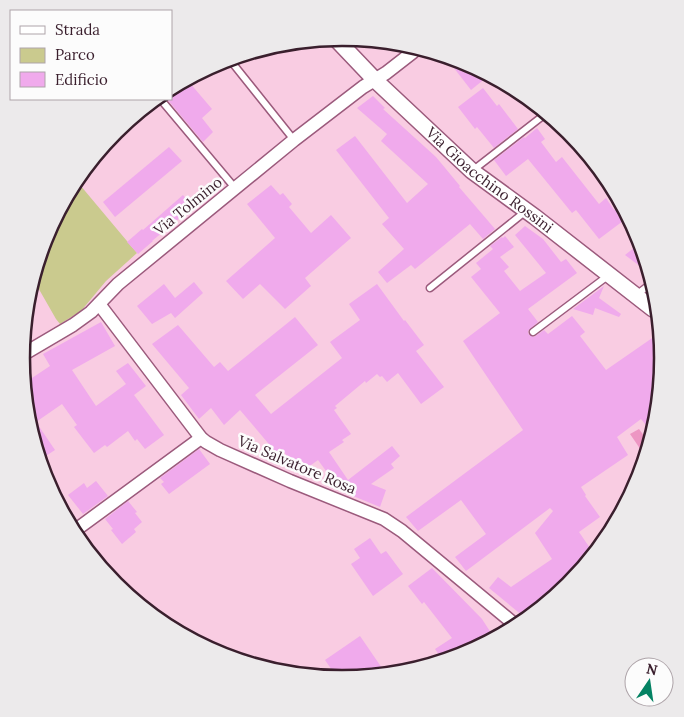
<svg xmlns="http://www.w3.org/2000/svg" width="684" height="717" viewBox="0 0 684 717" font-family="Lora,serif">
	<rect width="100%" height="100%" fill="#f9cce2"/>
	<polygon fill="#caca8e" points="80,185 137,253 106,281 81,311 60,324 56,319 36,284 46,235"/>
	<polygon fill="#ed96c3" points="639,429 647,440 643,453 630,434"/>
	<g fill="#f0aaec">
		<polygon points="447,59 465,62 487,77 471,90"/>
		<polygon points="189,82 212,109 202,118 213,132 203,142 167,99 171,99 171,94"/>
		<polygon points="483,88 497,106 499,104 518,129 494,148 477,127 475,129 458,107"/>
		<polygon points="373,96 385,108 383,109 436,157 460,186 459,187 495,229 483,239 470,224 415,269 411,265 387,283 378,272 404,249 382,224 389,218 336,150 355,136 407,203 428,184 381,141 387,134 357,108"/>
		<polygon points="537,128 545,139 541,142 556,162 562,157 599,204 606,198 614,210 619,206 627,218 599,239 576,210 572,213 528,159 506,176 494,160 524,137 525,138"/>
		<polygon points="169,147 182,161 115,217 103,202"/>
		<polygon points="271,185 280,195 283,193 292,204 289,207 311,233 331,215 351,238 305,278 311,286 285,309 260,284 243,299 226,281 275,238 247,204"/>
		<polygon points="183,195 193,207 152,241 153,241 138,254 127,242 142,229 143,230"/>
		<polygon points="525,226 543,239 561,262 566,259 577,273 528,309 538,322 529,330 528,332 529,335 534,337 544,330 548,334 572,316 585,332 580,336 606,370 658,334 663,359 649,429 641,419 617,437 628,455 581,487 586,495 585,496 600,517 579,532 592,551 569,586 523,616 489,588 498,577 511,587 552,559 535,533 553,511 550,508 466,571 455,557 486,534 461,500 418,531 406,517 523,430 463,341 500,313 471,277 481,269 476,263 493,249 490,246 502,237 503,238 505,236 514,247 500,257 509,267 504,271 520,291 546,273 515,235"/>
		<polygon points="640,243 645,270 625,255"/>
		<polygon points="194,282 203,293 175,318 171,313 152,324 137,306 164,284 175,298"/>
		<polygon points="377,284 404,321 405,320 424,345 416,351 444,387 421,404 398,373 387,382 382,376 380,377 377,374 366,383 365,381 335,406 337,408 334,410 351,434 342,440 344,442 329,452 348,480 392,446 400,456 391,464 394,468 371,484 386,490 380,507 336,489 337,486 318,460 300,473 284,452 279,456 240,410 224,425 211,408 199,419 181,395 189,388 152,344 178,325 214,367 220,362 228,371 295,317 318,345 255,395 271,414 342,358 330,342 360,320 349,304"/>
		<polygon points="604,286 599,298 621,314 619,317 595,308 593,315 573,309"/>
		<polygon points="101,322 115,346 72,370 96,406 126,384 116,371 128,363 146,386 134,395 164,435 145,449 137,439 135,441 128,431 107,447 105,445 94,453 74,427 77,425 62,404 36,422 55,450 41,459 26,382 50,366 43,354"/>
		<polygon points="199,449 210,464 169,494 161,484 164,482 160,478"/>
		<polygon points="96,481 108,496 83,514 68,495 84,483 87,488"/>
		<polygon points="128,501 137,512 135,513 142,522 134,529 136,532 122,544 111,530 113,529 105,519"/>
		<polygon points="370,538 381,554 386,551 403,574 373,596 351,564 360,558 354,549"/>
		<polygon points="432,568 482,619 493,636 464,655 442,659 435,649 452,638 424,602 422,604 408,586"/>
		<polygon points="360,636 384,671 342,679 338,679 325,660"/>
	</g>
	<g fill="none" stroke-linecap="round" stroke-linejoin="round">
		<g stroke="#9b5a7c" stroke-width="9">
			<g id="service">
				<polyline points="230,60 294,140"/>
				<polyline points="162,101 235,188"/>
				<polyline points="472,171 544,115"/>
				<polyline points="430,288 526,211"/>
				<polyline points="635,296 648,286"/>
				<polyline points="533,332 609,275"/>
			</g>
		</g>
		<g stroke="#9b5a7c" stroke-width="15">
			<g id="minor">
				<polyline points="99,304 201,438 206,442 220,450 290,481 384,519 402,531 513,623"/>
				<polyline points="22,355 73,325 91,312 118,284 294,140 363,87 386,73 413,52"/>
				<polyline points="77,529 201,438"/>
			</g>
		</g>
		<g stroke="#9b5a7c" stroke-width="18">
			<g id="tertiary">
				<path id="s1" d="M336 39 375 80 472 171 535 217 653 309"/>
			</g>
		</g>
		<use href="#service" stroke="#fff" stroke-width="6"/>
		<use href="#minor" stroke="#fff" stroke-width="12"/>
		<use href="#tertiary" stroke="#fff" stroke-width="15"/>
	</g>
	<g text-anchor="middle" stroke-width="5" stroke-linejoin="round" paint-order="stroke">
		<g font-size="15" fill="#3a1f2d" stroke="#fcfcfc">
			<text dy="5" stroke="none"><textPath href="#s1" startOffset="209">Via Gioacchino Rossini</textPath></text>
			<text transform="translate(188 206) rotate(-39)" y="5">Via Tolmino</text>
			<text transform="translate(297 465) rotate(23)" y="5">Via Salvatore Rosa</text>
		</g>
	</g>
	<path d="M0 0H684V717H0ZM30 358a312 312 0 1 1 624 0a312 312 0 1 1-624 0Z" fill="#eceaeb" fill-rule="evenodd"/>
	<path fill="none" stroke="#3a1f2d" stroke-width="2.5" d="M30 358a312 312 0 1 1 624 0a312 312 0 1 1-624 0Z"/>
	<rect x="10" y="10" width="162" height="90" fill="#fcfcfc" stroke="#aea4a9"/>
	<rect x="20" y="26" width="25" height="8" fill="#ffffff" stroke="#aea4a9"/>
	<text x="55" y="35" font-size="15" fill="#3a1f2d">Strada</text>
	<rect x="20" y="48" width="25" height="15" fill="#caca8e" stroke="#aea4a9"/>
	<text x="55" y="60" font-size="15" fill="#3a1f2d">Parco</text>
	<rect x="20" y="72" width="25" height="15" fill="#f0aaec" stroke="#aea4a9"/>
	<text x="55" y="85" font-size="15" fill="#3a1f2d">Edificio</text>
	<g transform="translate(649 682) rotate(13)"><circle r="24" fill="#fcfcfc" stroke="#aea4a9"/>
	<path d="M0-4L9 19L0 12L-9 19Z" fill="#048263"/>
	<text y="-8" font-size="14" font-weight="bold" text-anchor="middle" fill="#3a1f2d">N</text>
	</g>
</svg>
